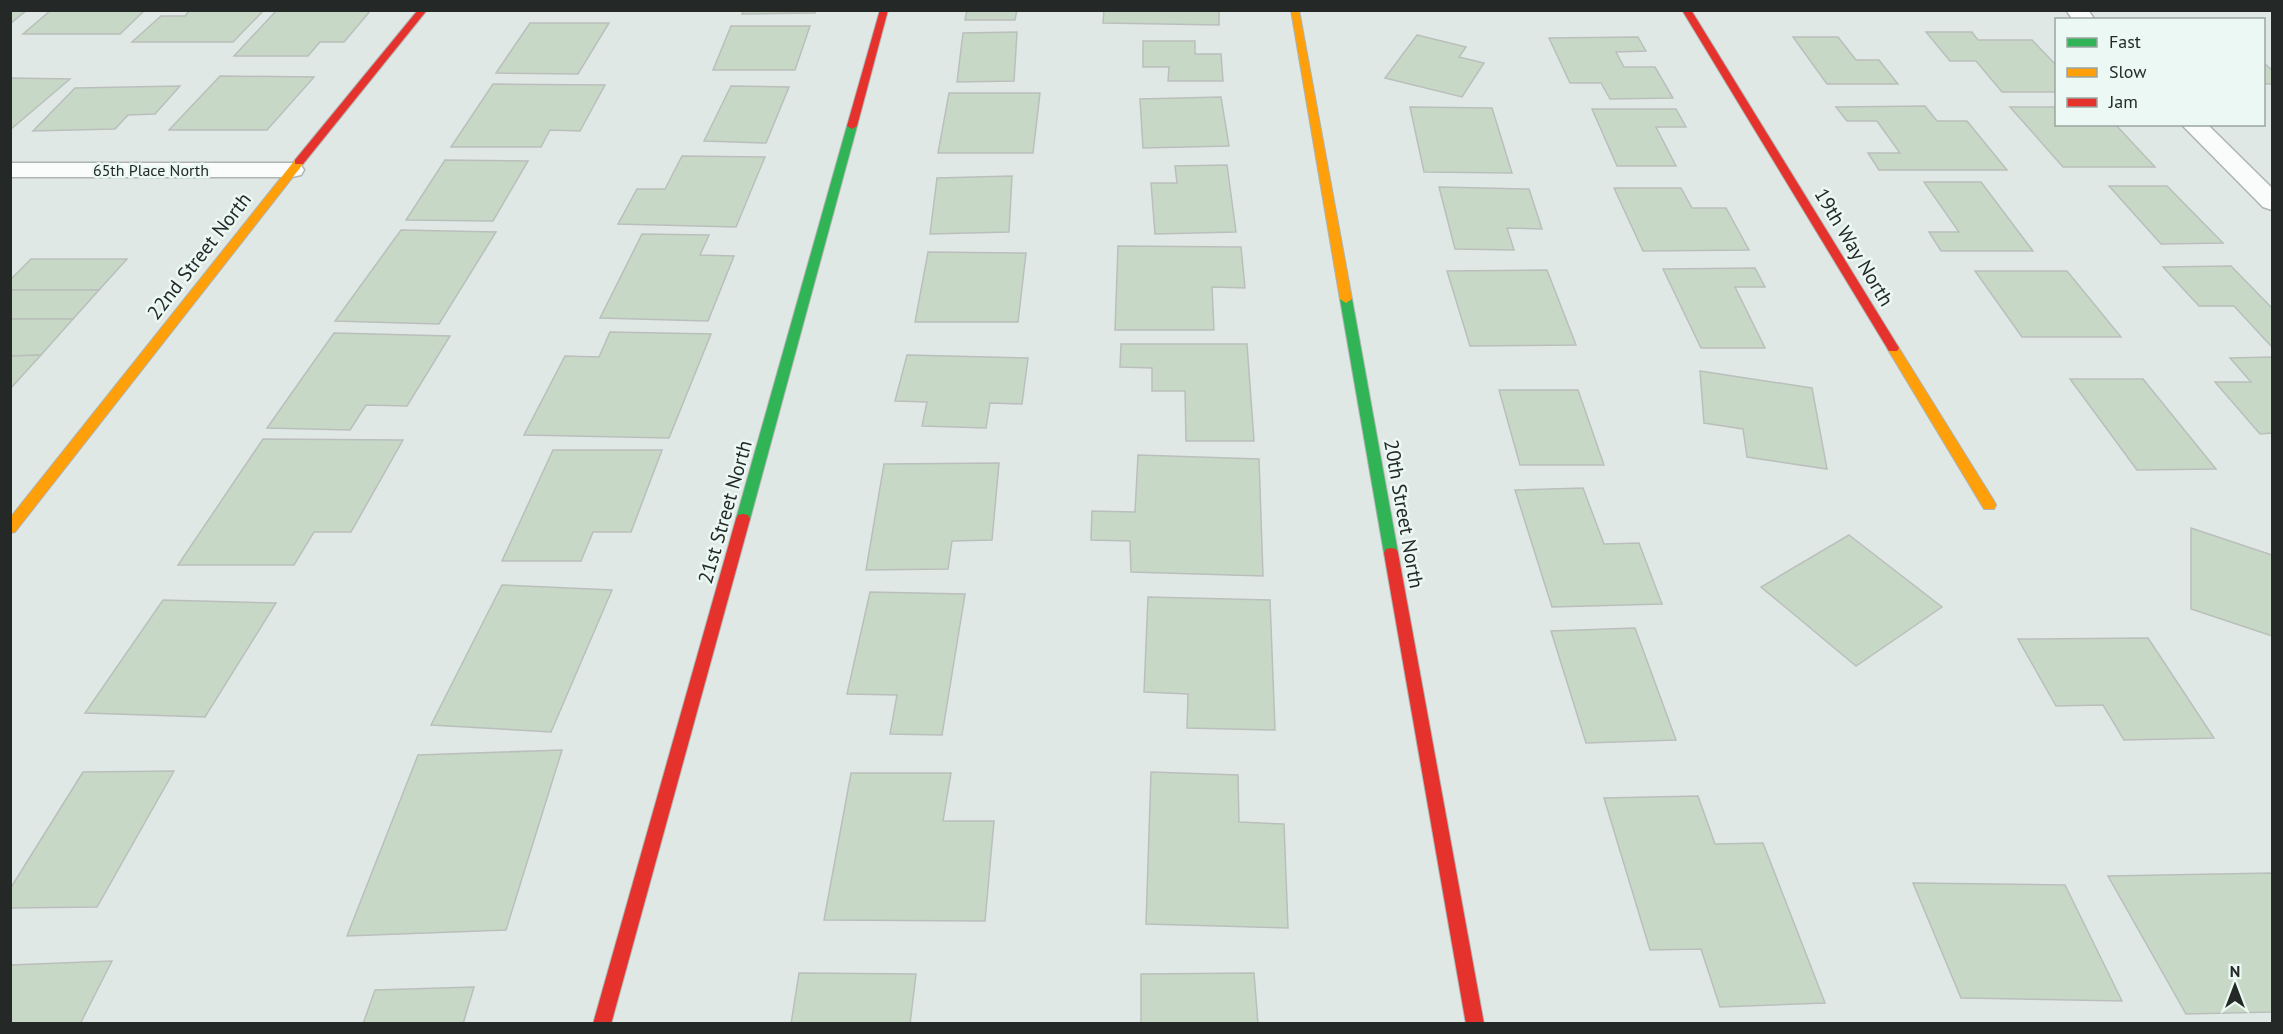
<svg xmlns="http://www.w3.org/2000/svg" width="2283" height="1034" viewBox="0 0 2283 1034" font-family="'PT Sans',sans-serif">
	<rect width="100%" height="100%" fill="#e0e8e5"/>
	<g fill="#c7d8c7" stroke="#babfbc" stroke-width="1.5">
		<polygon points="10,10 27,10 10,24"/>
		<polygon points="51,10 145,10 120,34 23,34"/>
		<polygon points="190,10 264,10 233,42 132,42 161,16 185,16"/>
		<polygon points="277,10 371,10 344,42 320,42 308,56 234,56"/>
		<polygon points="743,10 816,10 815,13 742,14"/>
		<polygon points="967,10 1017,10 1015,20 965,20"/>
		<polygon points="1104,10 1219,10 1219,25 1103,23"/>
		<polygon points="530,23 609,23 578,74 496,73"/>
		<polygon points="731,26 810,26 795,70 713,70"/>
		<polygon points="1017,32 1014,81 957,82 963,33"/>
		<polygon points="1926,32 1972,32 1978,40 2032,40 2056,65 2056,92 2002,92 1976,61 1950,61"/>
		<polygon points="1417,35 1466,47 1459,57 1484,63 1462,97 1385,78"/>
		<polygon points="1638,37 1646,51 1616,52 1624,67 1655,67 1673,98 1610,99 1601,83 1570,83 1549,38"/>
		<polygon points="1793,37 1838,37 1856,60 1879,60 1898,84 1827,84"/>
		<polygon points="1143,41 1195,41 1195,54 1221,54 1223,81 1168,81 1169,67 1143,67"/>
		<polygon points="2264,63 2272,70 2272,84 2264,84"/>
		<polygon points="220,76 314,77 267,130 169,130"/>
		<polygon points="10,78 70,79 10,130"/>
		<polygon points="493,84 605,85 580,131 550,130 541,147 451,147"/>
		<polygon points="180,86 155,114 128,115 115,129 33,131 75,88"/>
		<polygon points="731,86 789,87 766,143 704,141"/>
		<polygon points="949,93 1040,93 1033,153 938,153"/>
		<polygon points="1221,97 1229,146 1143,148 1140,99"/>
		<polygon points="1925,106 1937,121 1967,121 2007,170 1879,170 1868,153 1900,153 1877,121 1847,121 1836,107"/>
		<polygon points="1410,107 1492,108 1512,173 1424,172"/>
		<polygon points="2010,107 2056,107 2056,124 2115,124 2155,167 2063,167"/>
		<polygon points="1592,109 1676,109 1686,127 1656,127 1676,166 1617,166"/>
		<polygon points="682,156 765,157 736,227 618,224 637,189 665,189"/>
		<polygon points="445,160 528,161 493,221 406,220"/>
		<polygon points="1227,165 1236,232 1155,234 1151,183 1177,183 1175,166"/>
		<polygon points="1012,176 1009,232 930,234 937,178"/>
		<polygon points="1924,182 1981,182 2033,251 1941,251 1929,232 1959,232"/>
		<polygon points="2109,186 2167,186 2223,243 2161,244"/>
		<polygon points="1439,187 1529,189 1542,229 1507,228 1514,250 1455,249"/>
		<polygon points="1614,188 1681,188 1692,208 1726,208 1749,250 1643,251"/>
		<polygon points="401,230 496,232 439,324 335,321"/>
		<polygon points="642,234 709,235 700,255 734,256 708,321 600,318"/>
		<polygon points="1118,246 1241,247 1245,288 1212,287 1214,330 1115,330"/>
		<polygon points="928,252 1026,253 1018,322 915,322"/>
		<polygon points="31,259 127,259 99,290 10,290 10,280"/>
		<polygon points="2231,266 2272,308 2272,347 2234,306 2199,306 2163,267"/>
		<polygon points="1755,268 1765,287 1735,287 1765,348 1701,348 1663,269"/>
		<polygon points="1547,270 1576,345 1470,346 1447,271"/>
		<polygon points="1975,271 2067,271 2121,337 2022,337"/>
		<polygon points="10,290 99,290 73,319 10,319"/>
		<polygon points="10,319 73,319 41,355 10,356"/>
		<polygon points="610,332 711,334 669,438 524,435 565,356 599,357"/>
		<polygon points="334,333 450,336 407,406 366,405 350,430 267,428"/>
		<polygon points="1121,344 1247,344 1254,441 1186,441 1185,391 1152,391 1152,368 1120,367"/>
		<polygon points="41,355 10,389 10,356"/>
		<polygon points="907,355 1028,358 1022,404 990,403 986,428 922,426 927,402 895,401"/>
		<polygon points="2272,357 2272,433 2260,434 2215,382 2251,382 2230,358"/>
		<polygon points="1700,371 1812,388 1827,469 1747,457 1743,429 1704,423"/>
		<polygon points="2070,379 2143,379 2216,469 2137,470"/>
		<polygon points="1499,390 1578,390 1604,465 1520,465"/>
		<polygon points="263,439 403,440 351,532 314,532 294,565 178,565"/>
		<polygon points="553,450 662,450 631,532 593,532 581,561 502,561"/>
		<polygon points="1138,455 1259,459 1263,576 1131,572 1130,541 1091,540 1092,511 1135,512"/>
		<polygon points="999,463 992,540 952,541 948,569 866,570 884,464"/>
		<polygon points="1583,488 1604,544 1639,543 1662,604 1552,607 1515,490"/>
		<polygon points="2191,528 2272,555 2272,636 2191,609"/>
		<polygon points="1849,535 1942,607 1856,666 1761,587"/>
		<polygon points="502,585 612,590 551,732 431,725"/>
		<polygon points="870,592 965,594 942,735 890,734 897,695 847,694"/>
		<polygon points="1148,597 1270,600 1275,730 1187,728 1188,694 1144,692"/>
		<polygon points="163,600 276,603 205,717 85,713"/>
		<polygon points="1635,628 1676,740 1586,743 1551,631"/>
		<polygon points="2148,638 2214,738 2124,740 2103,705 2056,706 2018,639"/>
		<polygon points="562,750 506,930 347,936 418,755"/>
		<polygon points="174,771 97,907 10,908 10,889 83,772"/>
		<polygon points="1151,772 1238,775 1239,822 1284,824 1288,928 1146,924"/>
		<polygon points="851,773 951,773 943,821 994,821 985,921 824,920"/>
		<polygon points="1698,796 1715,844 1763,843 1825,1003 1720,1007 1701,949 1650,950 1604,798"/>
		<polygon points="2272,873 2272,1012 2186,1014 2108,876"/>
		<polygon points="1913,883 2065,885 2122,1001 1961,998"/>
		<polygon points="112,961 80,1024 10,1024 10,965"/>
		<polygon points="799,973 916,974 910,1024 791,1024"/>
		<polygon points="1254,973 1258,1024 1141,1024 1141,974"/>
		<polygon points="474,987 463,1024 363,1024 375,990"/>
	</g>
	<g fill="none" stroke-linecap="round" stroke-linejoin="round">
		<g stroke="#aeb4b2" stroke-width="3">
			<g id="street">
				<polygon points="2066,10 2088,10 2095,20 2073,20"/>
				<polygon points="2181,124 2207,124 2272,188 2272,210 2263,207"/>
				<polygon points="10,163 292,163 301,165 304,170 301,175 292,177 10,177"/>
			</g>
		</g>
		<g stroke="#aeb4b2" stroke-width="2">
			<g id="fast">
				<polygon points="852,123 857,126 750,519 748,523 738,523 736,519 847,126"/>
				<polygon points="1346,295 1352,299 1398,553 1396,557 1386,557 1384,553 1340,299"/>
			</g>
		</g>
		<g stroke="#aeb4b2" stroke-width="2">
			<g id="slow">
				<polygon points="1291,10 1299,10 1352,299 1346,303 1340,299"/>
				<polygon points="299,159 303,160 303,164 15,532 10,533 10,518 295,160"/>
				<polygon points="1893,344 1897,345 1994,501 1996,505 1994,509 1984,509 1887,348"/>
			</g>
		</g>
		<g stroke="#aeb4b2" stroke-width="2">
			<g id="jam">
				<polygon points="418,10 427,10 303,164 295,164 295,160"/>
				<polygon points="880,10 888,10 857,126 852,129 847,126"/>
				<polygon points="1682,10 1691,10 1899,348 1897,351 1889,351"/>
				<polygon points="743,514 748,515 750,519 611,1024 593,1024 736,519 738,515"/>
				<polygon points="1391,548 1396,549 1398,553 1484,1024 1466,1024 1384,553 1386,549"/>
			</g>
		</g>
		<use href="#street" fill="#fafcfb" fill-rule="evenodd"/>
		<use href="#fast" fill="#30b455" fill-rule="evenodd"/>
		<use href="#slow" fill="#ff9f0a" fill-rule="evenodd"/>
		<use href="#jam" fill="#e5322d" fill-rule="evenodd"/>
	</g>
	<g text-anchor="middle" stroke-width="5" stroke-linejoin="round" paint-order="stroke">
		<g font-size="16" fill="#242927" stroke="#ebf8f3">
			<text x="151" y="176">65th Place North</text>
		</g>
		<g font-size="20" fill="#242927" stroke="#ebf8f3">
			<text transform="translate(1854 247) rotate(59)" y="7">19th Way North</text>
			<text transform="translate(199 256) rotate(-52)" y="7">22nd Street North</text>
			<text transform="translate(725 512) rotate(-74)" y="7">21st Street North</text>
			<text transform="translate(1404 514) rotate(80)" y="7">20th Street North</text>
		</g>
	</g>
	<rect width="2283" height="1034" fill="none" stroke="#242927" stroke-width="24"/>
	<rect x="2055" y="18" width="210" height="108" fill="#ebf8f3" stroke="#9ba5a1" stroke-width="1.5"/>
	<rect x="2067" y="38" width="30" height="9" fill="#30b455" stroke="#9ba5a1" stroke-width="1.5"/>
	<text x="2109" y="48" font-size="18" fill="#242927">Fast</text>
	<rect x="2067" y="68" width="30" height="9" fill="#ff9f0a" stroke="#9ba5a1" stroke-width="1.5"/>
	<text x="2109" y="78" font-size="18" fill="#242927">Slow</text>
	<rect x="2067" y="98" width="30" height="9" fill="#e5322d" stroke="#9ba5a1" stroke-width="1.5"/>
	<text x="2109" y="108" font-size="18" fill="#242927">Jam</text>
	<g transform="translate(2235 986)" stroke="#ebf8f3" stroke-width="4.5" paint-order="stroke">
	<path d="M0-4.5L10 22L0 15L-10 22Z" fill="#242927"/>
	<text y="-9" font-size="16" font-weight="bold" text-anchor="middle" fill="#242927">N</text>
	</g>
</svg>
